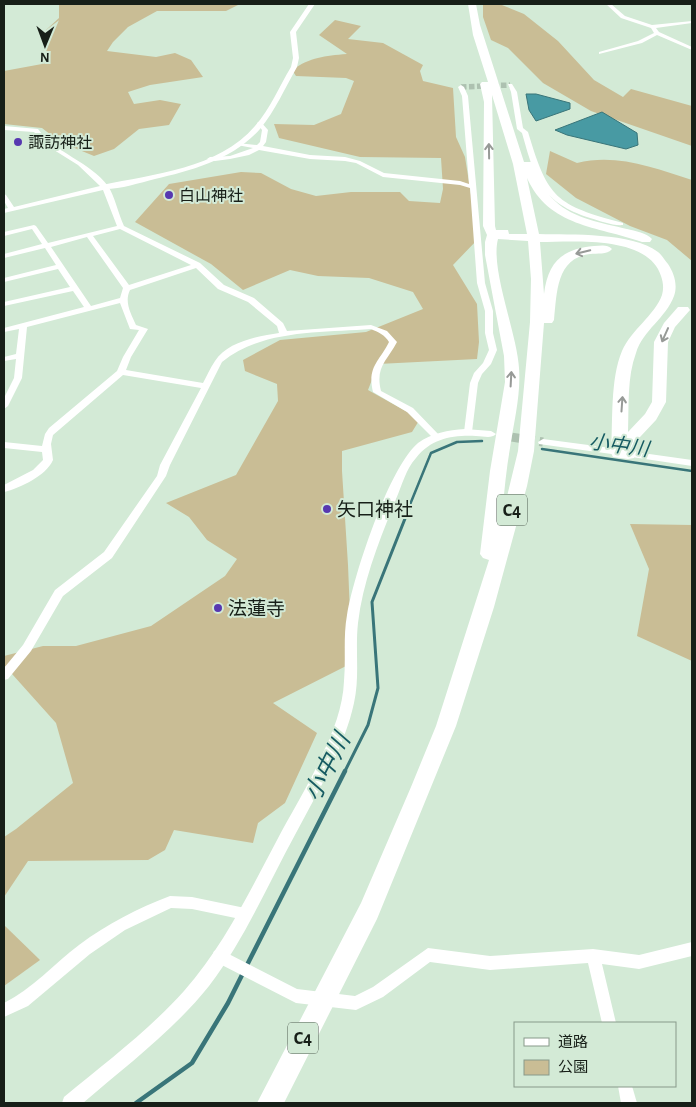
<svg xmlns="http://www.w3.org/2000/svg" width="696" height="1107" viewBox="0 0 696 1107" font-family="'Alegreya Sans','Noto Sans JP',sans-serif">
	<rect width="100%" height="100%" fill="#d3ead6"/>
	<g fill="#c9bd95">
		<polygon points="59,4 240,4 226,11 157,11 128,27 113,42 107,51 156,57 175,53 191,60 203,77 150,85 128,92 134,104 160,100 181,104 169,125 139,129 114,149 94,156 60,142 42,128 4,124 4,71 42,64 46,30 59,18"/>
		<polygon points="483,5 502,5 524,14 558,41 594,80 623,97 631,89 692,106 692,146 591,111 543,83 508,48 491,40 483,17"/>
		<path d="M335 20 361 26 348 39 383 43 423 65 420 71 423 81 453 88 456 137 465 157 478 239 453 265 477 304 479 342 477 359 378 364 368 390 420 419 412 432 342 451V471L348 565 352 663 273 703 317 733 285 803 258 823 253 843 174 830 165 850 148 860 28 861 4 897V837L16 829 73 783 56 723 4 665V656L43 646H76L151 626 225 576 237 559 207 540 189 517 166 503 236 475 278 401 277 384 245 371 243 360 280 340 366 332 423 309 413 292 369 278 318 276 290 270 243 290 211 264 135 222 169 184 241 172 261 173 291 189 316 196 351 192H400L409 201 440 203 443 189 441 158 360 157 279 138 274 124 314 125 341 114 354 81 346 78 296 76 292 70C311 57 324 56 347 54L319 35Z"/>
		<path d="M550 151 577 163C616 153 655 168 692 180V261L667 240 630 226 576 198 546 174Z"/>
		<polygon points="630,524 692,525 692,661 637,636 649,569"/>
		<polygon points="4,925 40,960 4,986"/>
	</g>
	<g fill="#489aa3" stroke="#397579">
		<polygon points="526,94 536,94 570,103 570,109 536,121 529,110"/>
		<polygon points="602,112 637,133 638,145 626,149 567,135 555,130"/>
	</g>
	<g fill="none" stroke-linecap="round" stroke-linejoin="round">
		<g stroke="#397579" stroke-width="2.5">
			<polyline points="542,449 692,471"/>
			<polyline points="409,507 431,453 457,442 482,441"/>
		</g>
		<polyline stroke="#397579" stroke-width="3" points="344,773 368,725 378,688 372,602 410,506"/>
		<g stroke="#397579" stroke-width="4.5">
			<polyline points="246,967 345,771"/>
			<polyline points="136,1103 192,1063 228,1003 243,973"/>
		</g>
		<polyline stroke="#adc1b0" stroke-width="5.5" stroke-dasharray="5.5 2.5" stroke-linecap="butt" points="461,87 510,85"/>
		<polyline stroke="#adc1b0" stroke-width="9" stroke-dasharray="9 5" stroke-linecap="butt" points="498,435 543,442"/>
		<g fill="#fff" fill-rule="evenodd">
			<polygon points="606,4 611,4 625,16 652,25 692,21 692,23 656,28 659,32 692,47 692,50 657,35 642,43 599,54 599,52 638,41 654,33 651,28 621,18"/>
			<path d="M508 84H512L517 92 523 128 528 132C548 199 556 205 623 223V225C613 226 600 221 590 218 541 202 535 179 522 133L517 129 511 92Z"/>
			<polygon points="461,85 464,87 468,96 485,283 493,311 493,333 497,350 491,364 482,374 478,383 472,432 468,435 464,432 470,383 474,373 483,363 489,350 485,333 485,311 477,283 470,188 460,185 383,177 356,163 345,161 310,159 259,150 249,155 230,159 215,161 207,159 210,157 230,156 253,148 237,145 237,143 257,145 260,142 262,130 257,123 260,121 268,130 266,142 263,146 310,155 345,157 360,161 384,173 460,181 469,184 462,96 458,87"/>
			<path d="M4 126 38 129C55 153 89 161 108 186 115 197 118 213 124 226L200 263 224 285 254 298 283 323 287 331 371 325 387 331 397 342C387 361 375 367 381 391L413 408 440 436 439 438H433L407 412 373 392C367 367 379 362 389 342 385 335 378 332 371 329 321 333 263 329 222 362L170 465 166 476 112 558 63 596 31 651 8 679 4 680V668L23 645 55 590 104 552 157 476 160 465 201 388 123 375 53 435 51 444 53 460C46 476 20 488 4 492V485L33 470 43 460 42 452 4 448V442L42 446 45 434 49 428 117 371 123 357 139 330 130 329 120 303 27 327 22 378 8 406 4 409V398L14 378 16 359 4 361V357L16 354 19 329 4 332V328L84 307 73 291 4 306V302L70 287 58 269 4 282V278L56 265 45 248 4 258V254L42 244 32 229 4 236V232L34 225 36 226 48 243 117 226 103 190 4 213V209L8 208 4 201V194L6 195 14 207 100 186 78 165 46 145 34 132 4 130ZM120 229 191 265 129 285 93 236ZM87 237 123 288 120 298 91 306 51 247ZM196 268 218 289 248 302 277 326 279 333C258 336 227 342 215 361 210 368 207 376 203 383L126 370 131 357 148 329 136 325C131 314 124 302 130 290Z"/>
			<polygon points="628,451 692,460 692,466 625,456 623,454"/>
			<path d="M170 896 192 897 245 908 250 909 252 914 250 919 245 920 192 909 171 908 125 930 90 954 28 1006 4 1017V1003C32 989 54 964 79 945 107 924 138 908 170 896Z"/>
			<polygon points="692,942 692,956 639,969 602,964 616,1023 602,1023 588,963 490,970 430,962 383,997 356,1010 296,1003 214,961 212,956 214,951 219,949 297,989 355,996 373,987 428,948 490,956 593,949 639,955"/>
			<polygon points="618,1086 632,1086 637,1103 621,1103"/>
		</g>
		<g fill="#fff" fill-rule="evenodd">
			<path d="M309 4H315L296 32 299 58 297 67C285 88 275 111 260 129 234 159 191 171 155 179 139 183 118 190 102 189V185C154 174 218 169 255 126 270 109 279 87 291 67L293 58 290 32Z"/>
			<path d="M465 429 491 431 496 434C491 439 484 436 476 436 453 435 432 438 416 458 406 469 402 485 396 499 380 539 363 580 358 623 355 650 360 676 354 703 344 749 318 791 296 833 268 884 245 939 209 986 173 1031 126 1066 83 1103H62L64 1097C105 1063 148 1031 184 991 223 947 249 893 276 842 291 813 309 785 322 755 333 732 343 707 344 681 346 659 343 637 347 615 353 577 389 467 418 443 432 433 448 430 465 429Z"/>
			<polygon points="543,439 626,450 631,453 626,456 539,444 538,442"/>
		</g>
		<path fill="#fff" fill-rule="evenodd" d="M468 4H476L480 25 524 162H531C539 175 543 190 555 201 574 219 603 223 627 229 635 231 647 233 652 239L650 242H642C597 226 549 227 527 178L539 234C571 235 632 232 658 252 662 255 665 261 668 264 674 273 678 285 674 296 666 318 643 330 636 353 627 377 629 406 628 432L645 414 652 402 654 342 664 323 678 307H688L690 310 675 327 668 342 666 402 656 420 640 437 634 458 628 459 613 457 611 453C613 422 610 379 622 351 631 330 655 315 662 295 664 288 663 282 661 276 648 235 574 242 540 242L544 294C548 262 562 249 594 246 601 246 607 244 612 249 607 255 597 253 590 254 556 258 557 293 554 320L552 323H544L534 451 527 486 494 607 456 726 377 919 284 1103H257L361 903 411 787 436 726 489 560 483 558 480 554 490 471 505 382 504 356 485 255V242L487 235 483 226 484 102 480 84 482 82H488L473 35ZM492 95 513 164 527 234H509L508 230H496L495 226ZM498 239 528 241 531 279 530 322 518 451 502 517C504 494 506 471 510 448 514 421 521 395 519 368 517 333 490 269 498 239Z"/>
	</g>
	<defs><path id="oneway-shaft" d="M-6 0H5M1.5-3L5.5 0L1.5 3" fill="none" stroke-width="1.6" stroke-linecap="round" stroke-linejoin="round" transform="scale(1.25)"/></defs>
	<g stroke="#979a97">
		<use href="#oneway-shaft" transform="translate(489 151) rotate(-91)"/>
		<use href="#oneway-shaft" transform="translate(583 252) rotate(166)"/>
		<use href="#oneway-shaft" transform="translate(665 335) rotate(114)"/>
		<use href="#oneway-shaft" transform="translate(511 379) rotate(-87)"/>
		<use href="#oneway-shaft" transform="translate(622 404) rotate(-86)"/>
	</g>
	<g fill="#5738b0" stroke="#d3ead6" stroke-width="2">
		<circle cx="18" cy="142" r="5"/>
		<circle cx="169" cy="195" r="5"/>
		<circle cx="327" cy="509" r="5"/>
		<circle cx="218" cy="608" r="5"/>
	</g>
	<g text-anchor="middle" stroke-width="4" stroke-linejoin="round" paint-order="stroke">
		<g font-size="16" fill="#171f18" stroke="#d3ead6" text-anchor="start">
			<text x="28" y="148">諏訪神社</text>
			<text x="179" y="201">白山神社</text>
		</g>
		<g fill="#d3ead6" stroke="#4f5c51" stroke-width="1">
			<rect x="497" y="494.5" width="30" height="31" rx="4"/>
			<rect x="288" y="1022.5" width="30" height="31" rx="4"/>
		</g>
		<g font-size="18" font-weight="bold" fill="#171f18">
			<text x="512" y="516">C4</text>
			<text x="303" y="1044">C4</text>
		</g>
		<g font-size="19" fill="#171f18" stroke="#d3ead6" text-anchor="start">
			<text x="337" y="516">矢口神社</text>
			<text x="228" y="615">法蓮寺</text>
		</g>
		<g font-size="20" font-style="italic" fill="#165b62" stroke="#d3ead6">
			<text transform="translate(619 445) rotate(8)" y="7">小中川</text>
		</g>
		<g font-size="24" font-style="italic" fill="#165b62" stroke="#d3ead6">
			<text transform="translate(327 767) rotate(-63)" y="8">小中川</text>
		</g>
	</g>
	<rect width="696" height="1107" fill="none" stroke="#171f18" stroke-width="10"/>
	<rect x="514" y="1022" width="162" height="65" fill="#d3ead6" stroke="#88998a"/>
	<rect x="524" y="1038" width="25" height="8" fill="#ffffff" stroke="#88998a"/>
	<text x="558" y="1047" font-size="15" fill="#171f18">道路</text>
	<rect x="524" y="1060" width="25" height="15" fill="#c9bd95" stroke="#88998a"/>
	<text x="558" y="1072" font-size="15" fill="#171f18">公園</text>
	<g transform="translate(45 45) rotate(181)" stroke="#d3ead6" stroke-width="4" paint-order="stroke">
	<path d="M0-4L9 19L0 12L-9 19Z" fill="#171f18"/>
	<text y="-8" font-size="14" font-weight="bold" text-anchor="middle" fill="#171f18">N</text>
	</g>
</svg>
